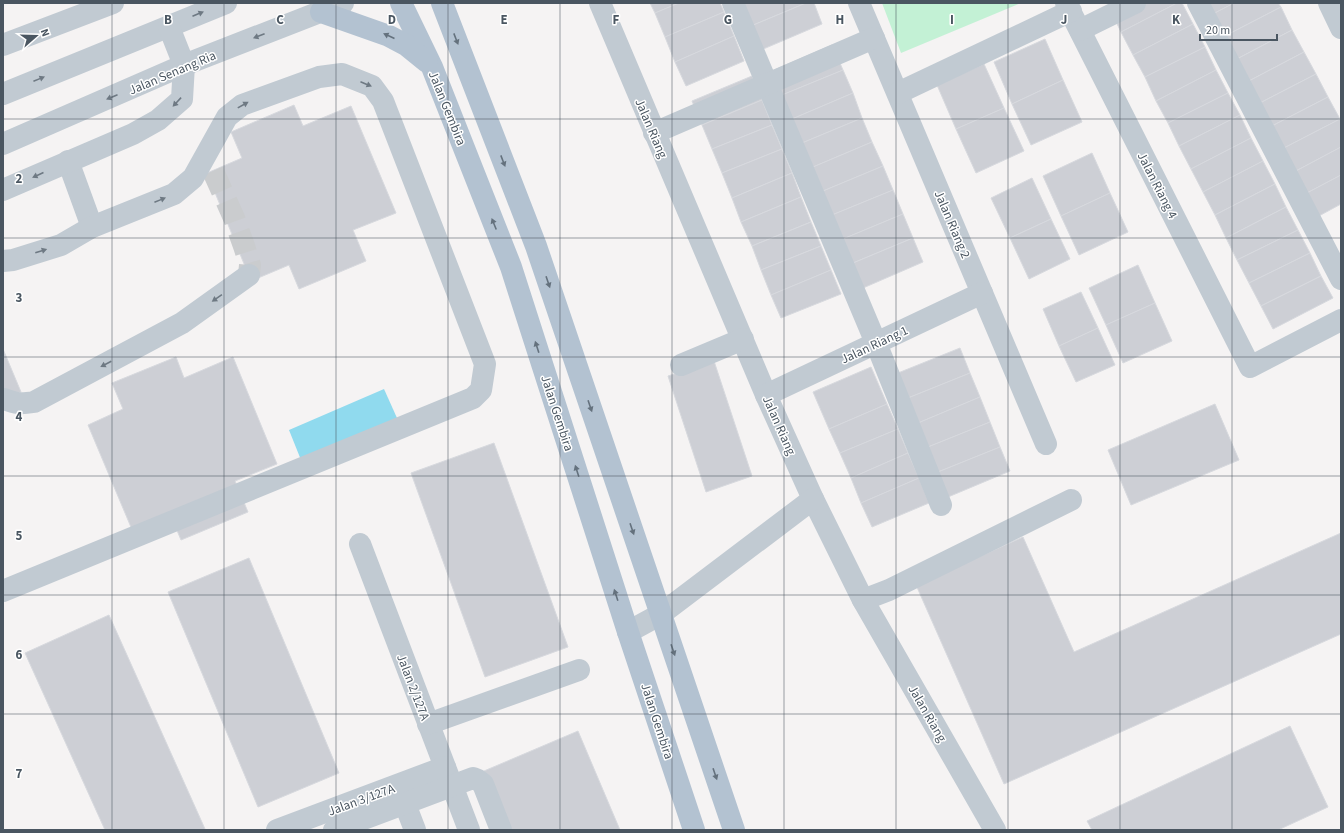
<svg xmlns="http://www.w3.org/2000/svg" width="1344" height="833" viewBox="0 0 1344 833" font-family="'Source Sans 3',sans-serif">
	<rect width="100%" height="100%" fill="#f5f3f3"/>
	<polygon fill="#c3f1d5" points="882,3 1021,3 901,53"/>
	<polygon fill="#90daee" points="384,389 397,418 301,460 289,430"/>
	<g fill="#cdcfd5" stroke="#d7d9de">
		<polygon points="650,3 679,3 655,13"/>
		<polygon points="679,3 720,3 724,12 665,37 655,13"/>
		<polygon points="741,3 806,3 751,26"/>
		<polygon points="806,3 814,3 822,24 761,50 751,26"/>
		<polygon points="1121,3 1177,3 1121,32 1110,9"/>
		<polygon points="1177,3 1182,3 1193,24 1133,55 1121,32"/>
		<polygon points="1205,3 1234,3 1211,15"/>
		<polygon points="1234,3 1278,3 1281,7 1223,37 1211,15"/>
		<polygon points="1281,7 1292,30 1235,60 1223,37"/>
		<polygon points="724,12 734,36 675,62 665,37"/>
		<polygon points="1193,24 1205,47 1145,77 1133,55"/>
		<polygon points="1292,30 1304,52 1247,82 1235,60"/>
		<polygon points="734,36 744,61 686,86 675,62"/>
		<polygon points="1045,39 1063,80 1012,104 994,62"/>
		<polygon points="832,45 843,70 782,95 772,71"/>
		<polygon points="1205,47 1216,70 1156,101 1145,77"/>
		<polygon points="1304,52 1316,74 1258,104 1247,82"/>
		<polygon points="984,64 1004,108 956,129 937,85"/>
		<polygon points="843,70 853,93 792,119 782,95"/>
		<polygon points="1216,70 1228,93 1168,123 1156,101"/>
		<polygon points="1316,74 1328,97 1270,127 1258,104"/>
		<polygon points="752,76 762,100 702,125 692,101"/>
		<polygon points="1063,80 1082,122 1031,145 1012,104"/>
		<polygon points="853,93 862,118 802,143 792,119"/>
		<polygon points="1228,93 1240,115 1179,146 1168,123"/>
		<polygon points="1328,97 1340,119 1282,149 1270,127"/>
		<polygon points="762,100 772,125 712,149 702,125"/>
		<polygon points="294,105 303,126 351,106 396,213 353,230 366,261 299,289 289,265 251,281 207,173 242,158 231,132"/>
		<polygon points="1004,108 1024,151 976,173 956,129"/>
		<polygon points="1240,115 1251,138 1191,169 1179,146"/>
		<polygon points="862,118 872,142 813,167 802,143"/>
		<polygon points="1340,119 1341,122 1341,147 1294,172 1282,149"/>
		<polygon points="772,125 782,149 722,173 712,149"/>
		<polygon points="1251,138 1263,161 1203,192 1191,169"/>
		<polygon points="872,142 883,166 823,191 813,167"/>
		<polygon points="1341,147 1341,175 1305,194 1294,172"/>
		<polygon points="782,149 792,173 732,198 722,173"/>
		<polygon points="1092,153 1110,193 1061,216 1043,176"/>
		<polygon points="1263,161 1275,184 1215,215 1203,192"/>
		<polygon points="883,166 893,190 832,215 823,191"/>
		<polygon points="792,173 801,197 741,222 732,198"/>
		<polygon points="1341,175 1341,204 1317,217 1305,194"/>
		<polygon points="1032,178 1051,219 1010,238 991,198"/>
		<polygon points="1275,184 1286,207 1226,238 1215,215"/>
		<polygon points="893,190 903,214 843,239 832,215"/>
		<polygon points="1110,193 1128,232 1079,255 1061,216"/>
		<polygon points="801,197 811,222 752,246 741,222"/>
		<polygon points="1286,207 1298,230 1237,260 1226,238"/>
		<polygon points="903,214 913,238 853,263 843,239"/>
		<polygon points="1051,219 1070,259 1029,279 1010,238"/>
		<polygon points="811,222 821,246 761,270 752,246"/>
		<polygon points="1298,230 1310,253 1249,283 1237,260"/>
		<polygon points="913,238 923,262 863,288 853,263"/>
		<polygon points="821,246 831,270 771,295 761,270"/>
		<polygon points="1310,253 1321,276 1261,306 1249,283"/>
		<polygon points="1138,265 1155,303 1106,325 1089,288"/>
		<polygon points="831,270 841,294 781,318 771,295"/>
		<polygon points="1321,276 1333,298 1273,329 1261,306"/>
		<polygon points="1081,292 1098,328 1059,346 1043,309"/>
		<polygon points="1155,303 1172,341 1123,363 1106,325"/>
		<polygon points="1098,328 1115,365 1076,382 1059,346"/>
		<polygon points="960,348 970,373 908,398 898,373"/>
		<polygon points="3,349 21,392 3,399"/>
		<polygon points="176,357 184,378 233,357 277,464 235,481 248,512 181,540 171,516 133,532 88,425 123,409 112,383"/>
		<polygon points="714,361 752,476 706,492 668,376"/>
		<polygon points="871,367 887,404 829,429 813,392"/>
		<polygon points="970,373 980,397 918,423 908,398"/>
		<polygon points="980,397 990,422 928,447 918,423"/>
		<polygon points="887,404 898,429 840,453 829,429"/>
		<polygon points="1215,404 1239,460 1131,505 1108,450"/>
		<polygon points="990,422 1000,447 938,472 928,447"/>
		<polygon points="898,429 908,453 851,478 840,453"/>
		<polygon points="494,443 568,647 485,677 411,473"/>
		<polygon points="1000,447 1010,471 948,497 938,472"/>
		<polygon points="908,453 919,478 861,503 851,478"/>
		<polygon points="919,478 929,503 872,527 861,503"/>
		<polygon points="1341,533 1341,634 1004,784 916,585 1023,537 1074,652"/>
		<polygon points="249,558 339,773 258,807 168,592"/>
		<polygon points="109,615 205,829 202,830 105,830 25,653"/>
		<polygon points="1290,726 1328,807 1278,830 1092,830 1087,821"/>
		<polygon points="578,731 620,830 510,830 484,771"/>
	</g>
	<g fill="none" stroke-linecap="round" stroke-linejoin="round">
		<polyline stroke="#caccce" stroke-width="22" stroke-dasharray="22 11" stroke-linecap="butt" points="213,171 234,218 244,246 250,265 249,275"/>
		<g stroke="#c1cad2" stroke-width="22">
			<polyline points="600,3 766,395 813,499 863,600 995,830"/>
			<polyline points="733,3 876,343 941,505"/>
			<polyline points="859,3 1046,444"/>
			<polyline points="1066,3 1250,367 1341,320"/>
			<polyline points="1198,3 1341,279"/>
			<polyline points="1329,3 1341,28"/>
			<polyline points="1080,30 1135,3"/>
			<polyline points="3,45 113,3"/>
			<polyline points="898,93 1071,11"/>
			<polyline points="3,94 226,3"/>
			<polyline points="654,133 874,38"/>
			<polyline points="3,144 184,65 343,3"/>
			<polyline points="68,161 92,227"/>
			<polyline points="3,190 133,134 158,120 182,99 184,65 169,27"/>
			<polyline points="3,261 13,260 61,245 92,227 174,194 193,178 227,117 242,105 319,77 342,74 372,86 383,101 485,364 481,390 473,398 3,591"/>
			<polyline points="681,365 743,339"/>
			<polyline points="766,395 982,293"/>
			<path d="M4 399C16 404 21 404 34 402L182 323 249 275"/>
			<polyline points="360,544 469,830"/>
			<polyline points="863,600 889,590 1071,500"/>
			<polyline points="628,632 661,614 813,499"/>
			<polyline points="428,724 579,670"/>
			<polyline points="405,804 415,830"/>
			<polyline points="277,830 445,767"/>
			<polyline points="334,830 473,778 478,780 483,784 501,830"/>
		</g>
		<g stroke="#b3c2d1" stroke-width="22">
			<polyline points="401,3 432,67 511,267 628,632 694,830"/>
			<polyline points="442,3 536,246 734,830"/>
			<polyline points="321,12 389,36 406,45 427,62"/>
		</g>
	</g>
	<defs><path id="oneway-solid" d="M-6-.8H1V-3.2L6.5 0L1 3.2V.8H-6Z"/></defs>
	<g fill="#6e7983">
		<use href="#oneway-solid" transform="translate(198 14) rotate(-23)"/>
		<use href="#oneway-solid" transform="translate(259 36) rotate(159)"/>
		<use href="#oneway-solid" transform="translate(39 79) rotate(-22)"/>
		<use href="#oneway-solid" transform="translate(366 84) rotate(23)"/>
		<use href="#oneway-solid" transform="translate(112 97) rotate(157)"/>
		<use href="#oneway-solid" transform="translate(177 102) rotate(133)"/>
		<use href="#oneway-solid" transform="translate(243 105) rotate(-29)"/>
		<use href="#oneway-solid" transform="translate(38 175) rotate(156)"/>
		<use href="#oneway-solid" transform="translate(160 200) rotate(-22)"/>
		<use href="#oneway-solid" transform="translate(41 251) rotate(-18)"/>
		<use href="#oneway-solid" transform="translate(217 298) rotate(145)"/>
		<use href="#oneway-solid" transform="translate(106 364) rotate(152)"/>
	</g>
	<g fill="#64717d">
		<use href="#oneway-solid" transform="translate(389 36) rotate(-156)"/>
		<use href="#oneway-solid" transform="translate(456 39) rotate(69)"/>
		<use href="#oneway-solid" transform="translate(503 161) rotate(69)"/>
		<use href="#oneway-solid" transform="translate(494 224) rotate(-112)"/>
		<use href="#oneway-solid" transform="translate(548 282) rotate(71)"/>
		<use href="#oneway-solid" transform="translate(537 347) rotate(-108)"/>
		<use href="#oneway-solid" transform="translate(590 406) rotate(71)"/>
		<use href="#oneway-solid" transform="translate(577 471) rotate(-108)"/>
		<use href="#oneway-solid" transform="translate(632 529) rotate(71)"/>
		<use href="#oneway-solid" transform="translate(616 595) rotate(-108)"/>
		<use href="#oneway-solid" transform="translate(673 650) rotate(71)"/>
		<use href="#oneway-solid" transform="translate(715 774) rotate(71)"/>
	</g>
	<path fill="none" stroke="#4a5661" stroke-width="1" stroke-opacity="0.55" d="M112 3V830M224 3V830M336 3V830M448 3V830M560 3V830M672 3V830M784 3V830M896 3V830M1008 3V830M1120 3V830M1232 3V830M3 119H1341M3 238H1341M3 357H1341M3 476H1341M3 595H1341M3 714H1341"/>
	<g text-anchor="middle" stroke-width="3" stroke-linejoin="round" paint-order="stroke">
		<g font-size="13" fill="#4a5661" stroke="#fff">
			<text transform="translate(172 72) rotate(-23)" y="5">Jalan Senang Ria</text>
			<text transform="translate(448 108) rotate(68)" y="5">Jalan Gembira</text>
			<text transform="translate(652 128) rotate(67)" y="5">Jalan Riang</text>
			<text transform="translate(1158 185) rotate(63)" y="5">Jalan Riang 4</text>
			<text transform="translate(953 224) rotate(67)" y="5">Jalan Riang 2</text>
			<text transform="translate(874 344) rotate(-25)" y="5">Jalan Riang 1</text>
			<text transform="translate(558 413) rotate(72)" y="5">Jalan Gembira</text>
			<text transform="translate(780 425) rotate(66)" y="5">Jalan Riang</text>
			<text transform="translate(414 687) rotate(69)" y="5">Jalan 2/127A</text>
			<text transform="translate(928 713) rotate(60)" y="5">Jalan Riang</text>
			<text transform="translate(658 721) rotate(72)" y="5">Jalan Gembira</text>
			<text transform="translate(361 799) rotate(-20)" y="5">Jalan 3/127A</text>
		</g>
	</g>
	<g font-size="13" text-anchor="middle" font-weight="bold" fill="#4a5661" stroke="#fff" stroke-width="3" stroke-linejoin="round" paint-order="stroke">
		<text x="168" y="24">B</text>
		<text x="280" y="24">C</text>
		<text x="392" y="24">D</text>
		<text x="504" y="24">E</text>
		<text x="616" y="24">F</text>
		<text x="728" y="24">G</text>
		<text x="840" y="24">H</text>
		<text x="952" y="24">I</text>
		<text x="1064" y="24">J</text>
		<text x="1176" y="24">K</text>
		<text x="19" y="183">2</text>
		<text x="19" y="302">3</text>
		<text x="19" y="421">4</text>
		<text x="19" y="540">5</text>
		<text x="19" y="659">6</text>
		<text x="19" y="778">7</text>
	</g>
	<rect width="1344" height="833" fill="none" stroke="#4a5661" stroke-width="8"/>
	<g transform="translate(36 36) rotate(70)" stroke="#ffffff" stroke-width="3" paint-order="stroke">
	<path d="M0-3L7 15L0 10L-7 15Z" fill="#4a5661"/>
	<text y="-6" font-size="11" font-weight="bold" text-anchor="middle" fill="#4a5661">N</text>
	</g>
	<path d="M1200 34v6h77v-6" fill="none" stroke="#4a5661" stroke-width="2"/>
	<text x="1206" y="34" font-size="12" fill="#4a5661" stroke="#ffffff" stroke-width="3" paint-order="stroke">20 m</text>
</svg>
